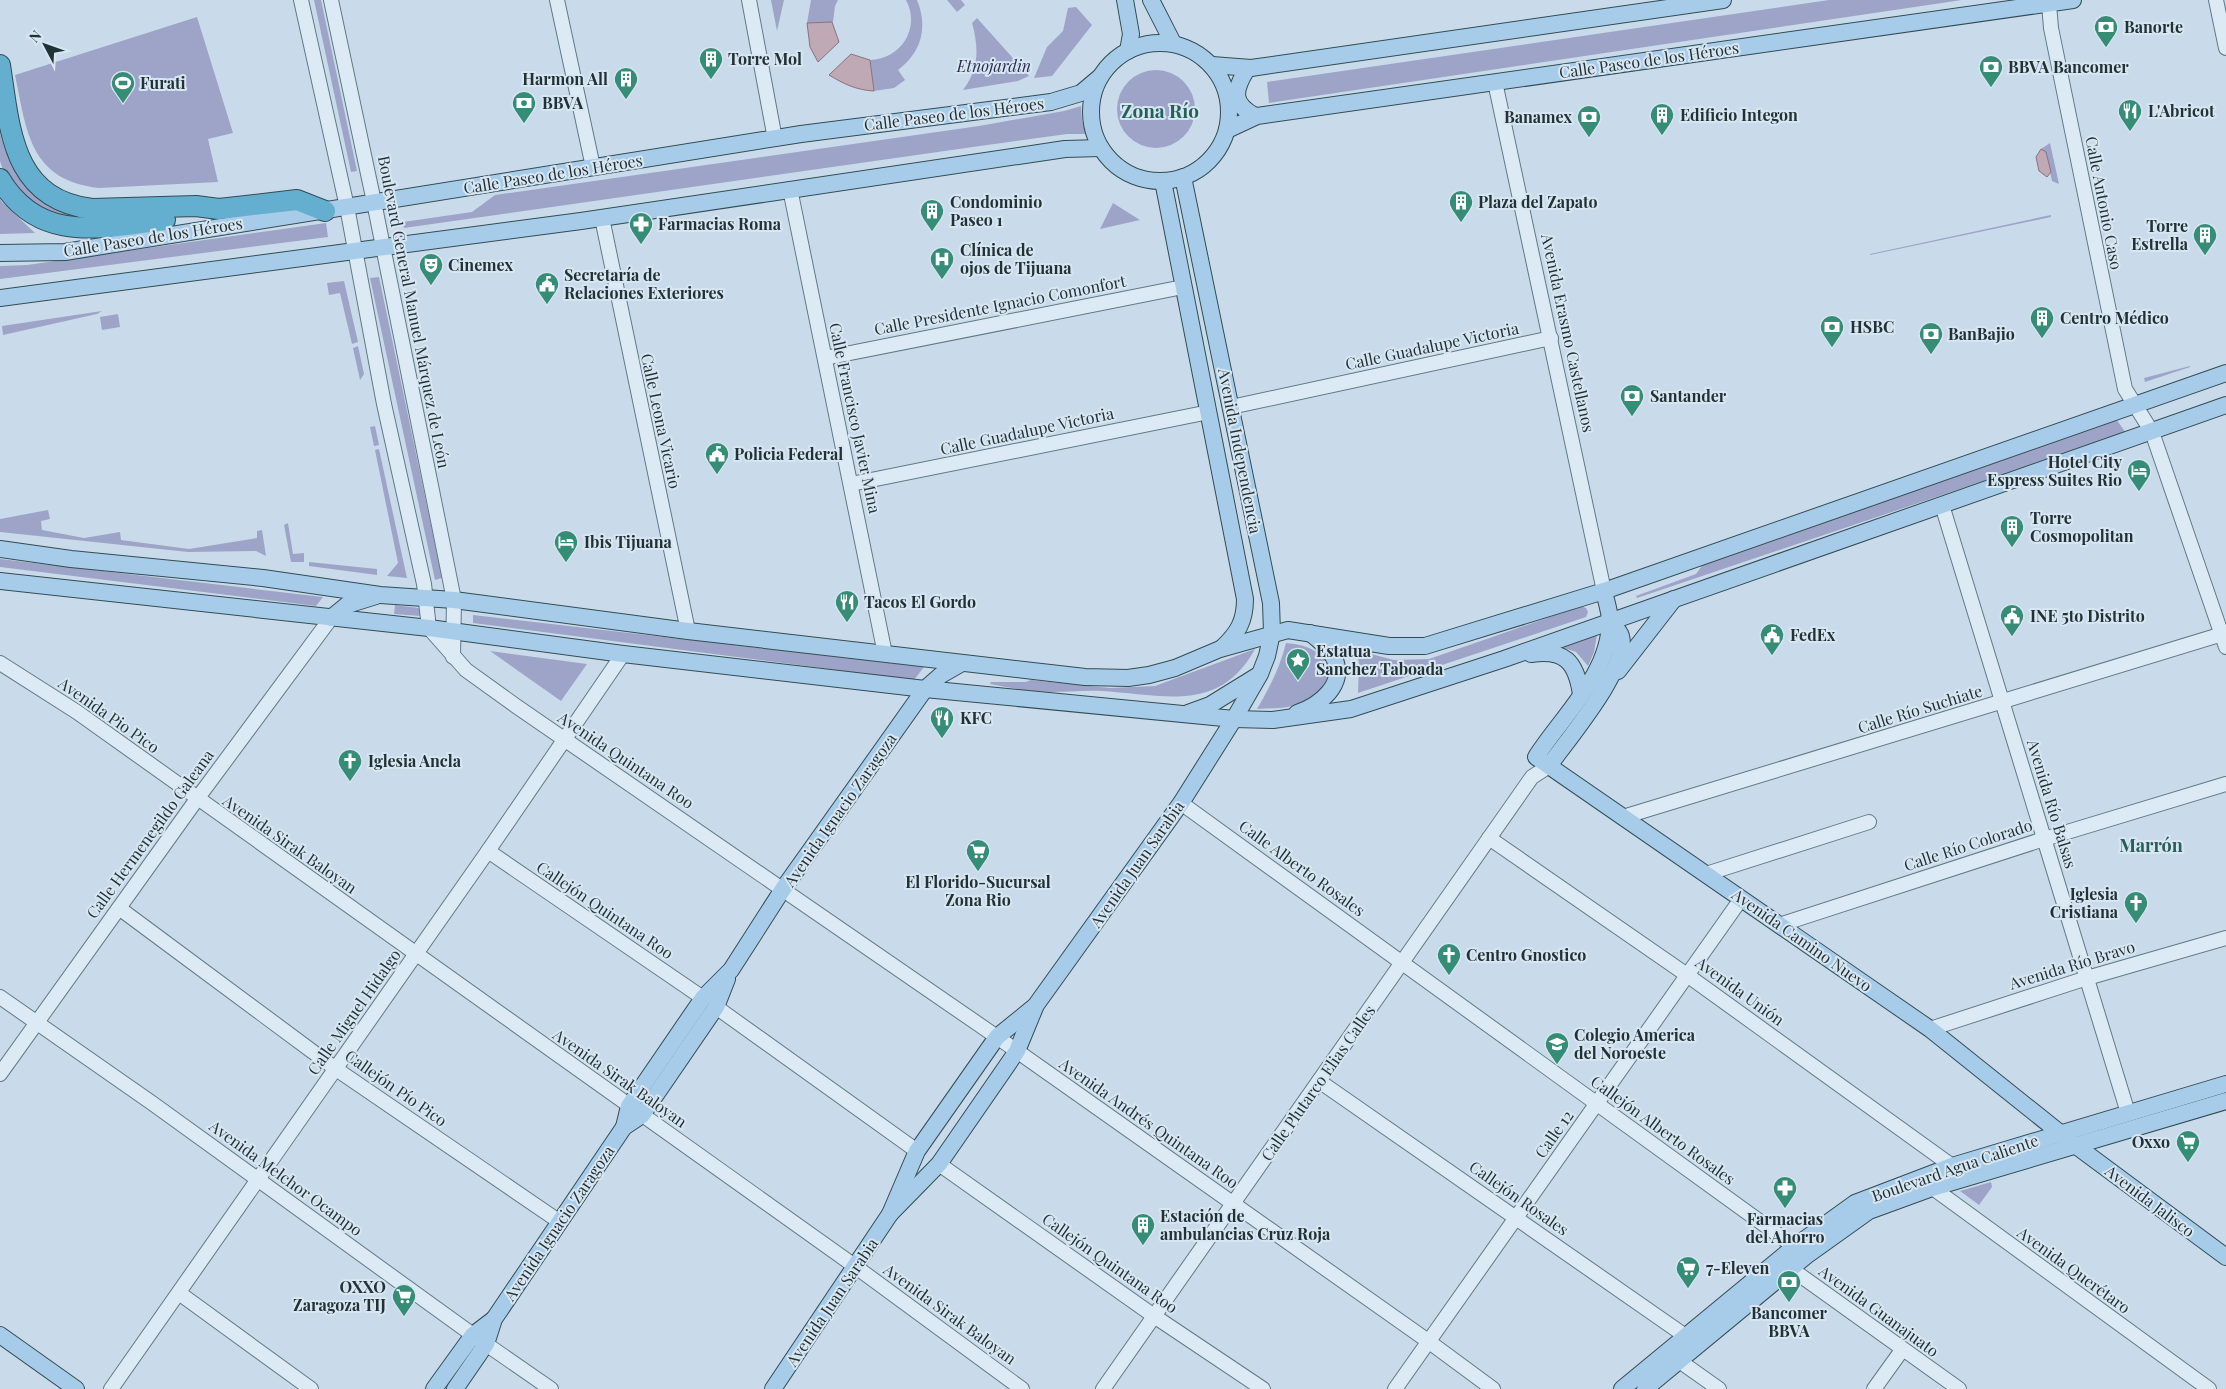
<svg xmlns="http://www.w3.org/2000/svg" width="2226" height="1389" viewBox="0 0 2226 1389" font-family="'Playfair Display',serif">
	<rect width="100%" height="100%" fill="#c9dbea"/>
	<g fill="#9ea4c7">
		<polygon points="314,0 321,0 357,171 351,172"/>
		<polygon points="771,0 784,0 777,31"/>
		<polygon points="811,0 838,0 835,6 833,22 807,23"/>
		<path d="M906 0H917C928 27 922 52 898 70L905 80 894 88 874 91 870 60C901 59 921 28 906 0Z"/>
		<polygon points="947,0 961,0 965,5 957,12"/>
		<polygon points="1829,0 1962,0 1269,103 1267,82"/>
		<polygon points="1076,7 1092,25 1052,76 1034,78 1047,47 1063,31 1068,8"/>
		<path d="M197 17 233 133 208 139 218 182 99 188C30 180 27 133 15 75Z"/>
		<path d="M977 18 1029 76 1018 81 963 90C979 69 979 48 972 23Z"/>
		<circle cx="1156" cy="109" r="39"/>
		<polygon points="1081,106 1082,120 1086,134 1067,134 980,146 404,228 403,222 472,212 495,195 979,126 1064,111"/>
		<path d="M0 133C10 176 41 210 86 217L84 223 51 215 22 197 3 170 0 161Z"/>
		<polygon points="2050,143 2059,184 2052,181 2046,153 2041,149"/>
		<polygon points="0,199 2,202 35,233 0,234"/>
		<polygon points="1113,203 1140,220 1100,229"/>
		<polygon points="2051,215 2051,217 1870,255 1870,254"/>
		<polygon points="326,223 328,237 0,279 0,266 27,265"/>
		<polygon points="379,277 442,578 435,580 370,278"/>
		<polygon points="344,281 358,342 352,344 340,293 329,295 327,283"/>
		<polygon points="102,311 97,314 3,335 2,326"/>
		<polygon points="118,314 120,327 102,330 100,317"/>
		<polygon points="358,346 364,374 360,380 353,348"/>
		<polygon points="2190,366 2190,367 2145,382 2144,378"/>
		<polygon points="2116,419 2126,433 1637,598 1636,596 1696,574 1704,563"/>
		<polygon points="375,426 379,445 374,446 370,427"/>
		<polygon points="379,449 407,578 387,576 398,563 375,450"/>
		<polygon points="48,510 50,519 41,521 42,530 84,538 120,532 121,540 189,549 257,538 257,531 262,530 266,556 256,551 188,552 0,532 0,519"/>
		<polygon points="288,523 293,554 304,553 304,562 291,562 284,525"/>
		<polygon points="0,559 323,597 316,606 0,567"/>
		<polygon points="309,562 377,569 377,575 309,566"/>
		<polygon points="395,605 419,608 420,616 394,614"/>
		<polygon points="1581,606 1586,608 1588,612 1586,617 1358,693 1359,663 1356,650 1394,660 1429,659"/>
		<polygon points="473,615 924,667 914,680 473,623"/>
		<polygon points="1597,635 1594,652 1588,666 1576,652 1561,647"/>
		<path d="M1286 643C1295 644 1304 645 1313 650 1338 663 1329 689 1307 701 1291 709 1274 708 1257 709 1270 687 1280 667 1286 643Z"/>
		<path d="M1255 649C1219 715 1161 694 1101 691 1085 690 1068 692 1051 692 1031 692 1011 688 990 684L991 682H1026L1031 680 1110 688 1155 686Z"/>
		<polygon points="490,651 587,664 561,701"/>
		<polygon points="1991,1182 1992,1187 1979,1205 1960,1191"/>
	</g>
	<g fill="#bfa9b5" stroke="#8c717f">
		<polygon points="832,22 839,42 818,62 810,47 807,23"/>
		<path d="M851 54 870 60 874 91C856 90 844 84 829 75Z"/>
		<polygon points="2041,149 2046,152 2051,172 2047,177 2039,171 2036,157"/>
	</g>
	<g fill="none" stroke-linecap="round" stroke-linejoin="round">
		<g stroke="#607a85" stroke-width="16">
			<g id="minor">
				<polyline points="301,0 347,207 384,404 424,584 429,628 466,670 516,706 997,1037 1428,1341 1493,1389"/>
				<polyline points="331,0 374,202 454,600 453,657"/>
				<polyline points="557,0 593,167"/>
				<polyline points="749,0 775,139"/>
				<polyline points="2216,0 2226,48"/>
				<polyline points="2049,4 2051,28 2125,389 2152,432 2226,647"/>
				<polyline points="1495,82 1604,591"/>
				<polyline points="790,189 885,654"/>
				<polyline points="602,218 688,631"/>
				<polyline points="825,358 1183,287"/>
				<polyline points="1231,407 1551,338"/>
				<polyline points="851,484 1209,412"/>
				<polyline points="1942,505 2128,1113"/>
				<polyline points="0,663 77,712 856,1267 1022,1389"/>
				<polyline points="1181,803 1802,1252"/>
				<polyline points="1623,817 2226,633"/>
				<polyline points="1489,838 1687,975 1959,1171"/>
				<polyline points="488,851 703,998"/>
				<polyline points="1706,874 1869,822"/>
				<polyline points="119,908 336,1069 560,1222"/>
				<polyline points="1779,925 2044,839 2226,784"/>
				<polyline points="0,997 152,1103 473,1335 551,1389"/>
				<polyline points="716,1007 917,1151"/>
				<polyline points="1930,1029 2087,978 2226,938"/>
				<polyline points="0,1074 197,799 331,618"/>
				<polyline points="1319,1081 1694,1342"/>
				<polyline points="939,1164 1154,1316 1263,1389"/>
				<polyline points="1926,1183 2209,1389"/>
				<polyline points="1783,1263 1959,1389"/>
				<polyline points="179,1293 311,1389"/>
				<polyline points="1678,1360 1719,1389"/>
				<polyline points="111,1389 488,851 623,654"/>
				<polyline points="1103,1389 1532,777 1549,766"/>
				<polyline points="1395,1389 1741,899"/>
				<polyline points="1874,1389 1902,1350"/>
			</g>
		</g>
		<g stroke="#334c53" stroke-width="18">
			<g id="major">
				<polyline points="1125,0 1131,34 1128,51"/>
				<polyline points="1151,0 1173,43"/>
				<circle cx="1160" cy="112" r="69"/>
				<polyline points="1212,65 1251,68 1723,0"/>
				<path d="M1247 69C1234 90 1231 103 1255 116"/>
				<polyline points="1227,130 1257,116 2073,0"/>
				<path d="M1163 181 1245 599C1245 621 1238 633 1222 648"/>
				<polyline points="0,253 65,252 801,134 1051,102 1081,93 1100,77"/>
				<polyline points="0,298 581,221 1065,149 1101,148"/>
				<polyline points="0,549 71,559 263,578 380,595 454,600 688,631 1085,677 1128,678 1149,675 1175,668 1220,649 1288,630 1389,646 1425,646 1604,591 2226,373"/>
				<polyline points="0,581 429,628 623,654 925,689 1234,719 1273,720 1351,709 1504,659 2226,405"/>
				<path d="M1604 591C1606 601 1610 612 1610 621 1610 674 1562 716 1536 757L1930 1029 2075 1145 2226 1257"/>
				<polyline points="331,618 347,605 376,596"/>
				<path d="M1531 654C1565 649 1576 662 1581 694"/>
				<polyline points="1618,671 1674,599"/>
				<polyline points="1188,713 1210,705 1257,676"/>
				<path d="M1297 713C1319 706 1347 684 1334 658 1329 648 1319 640 1310 633"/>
				<path d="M1549 766C1567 740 1630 667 1621 636 1620 631 1613 625 1610 621"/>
				<polyline points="624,1127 629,1106 703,998 731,970 783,889 925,689 941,675 962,663"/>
				<polyline points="890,1214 939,1164 1017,1051 1036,1005 1181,803 1234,719 1260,674 1267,656 1272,633 1271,603 1183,177"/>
				<polyline points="0,1335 76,1389"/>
				<polyline points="434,1389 473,1335 494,1319"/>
				<polyline points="455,1389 486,1344 494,1319 624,1127 642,1115 716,1007 727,979"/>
				<polyline points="773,1389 890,1214 917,1151 997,1037 1034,1007"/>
				<polyline points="1622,1389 1794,1247 1855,1203 1952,1166 2226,1084"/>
				<polyline points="1645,1389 1806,1256 1869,1211 1932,1188 2226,1101"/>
			</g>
		</g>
		<g stroke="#334c53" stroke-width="22">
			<g id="highway">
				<path d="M0 65C10 130 12 199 92 209L196 206 219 209 297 200 325 211"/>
				<path d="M0 179C39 245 103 227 165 220"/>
			</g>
		</g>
		<use href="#minor" stroke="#dceaf6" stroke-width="14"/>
		<use href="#major" stroke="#a6cce9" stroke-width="16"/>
		<use href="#highway" stroke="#64afcf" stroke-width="20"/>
	</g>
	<defs>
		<g id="bank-pin" transform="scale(1.25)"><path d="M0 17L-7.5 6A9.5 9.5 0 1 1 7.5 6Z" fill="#368d76" stroke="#d8e6f2"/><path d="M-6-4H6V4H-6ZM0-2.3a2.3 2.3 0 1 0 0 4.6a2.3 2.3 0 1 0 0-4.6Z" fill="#fff"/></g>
		<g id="building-pin" transform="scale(1.25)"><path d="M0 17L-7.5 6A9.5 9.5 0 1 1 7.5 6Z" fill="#368d76" stroke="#d8e6f2"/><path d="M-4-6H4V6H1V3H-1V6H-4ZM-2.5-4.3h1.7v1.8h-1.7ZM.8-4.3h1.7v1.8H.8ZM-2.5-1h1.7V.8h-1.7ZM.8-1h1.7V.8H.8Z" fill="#fff"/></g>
		<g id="stadium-pin" transform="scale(1.25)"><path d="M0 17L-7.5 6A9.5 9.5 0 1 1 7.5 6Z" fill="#368d76" stroke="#d8e6f2"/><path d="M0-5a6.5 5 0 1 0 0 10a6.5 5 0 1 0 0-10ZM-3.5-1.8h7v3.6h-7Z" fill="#fff"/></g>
		<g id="restaurant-pin" transform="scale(1.25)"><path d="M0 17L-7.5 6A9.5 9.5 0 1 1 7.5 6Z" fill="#368d76" stroke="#d8e6f2"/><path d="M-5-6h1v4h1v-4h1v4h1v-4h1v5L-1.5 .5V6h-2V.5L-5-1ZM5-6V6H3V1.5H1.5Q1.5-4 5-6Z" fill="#fff"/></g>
		<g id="pharmacy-pin" transform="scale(1.25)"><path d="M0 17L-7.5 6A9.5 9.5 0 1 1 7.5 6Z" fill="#368d76" stroke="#d8e6f2"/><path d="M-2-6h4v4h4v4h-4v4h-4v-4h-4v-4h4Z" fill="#fff"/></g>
		<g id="hospital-pin" transform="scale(1.25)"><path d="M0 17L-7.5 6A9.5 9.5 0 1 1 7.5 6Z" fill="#368d76" stroke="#d8e6f2"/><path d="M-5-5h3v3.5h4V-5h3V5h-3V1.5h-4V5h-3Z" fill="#fff"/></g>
		<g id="theatre-pin" transform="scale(1.25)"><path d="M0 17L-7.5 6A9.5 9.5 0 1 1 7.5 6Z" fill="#368d76" stroke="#d8e6f2"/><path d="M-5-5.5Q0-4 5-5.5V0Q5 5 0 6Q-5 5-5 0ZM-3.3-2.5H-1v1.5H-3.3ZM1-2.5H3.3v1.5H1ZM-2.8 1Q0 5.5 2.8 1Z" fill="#fff"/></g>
		<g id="civic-pin" transform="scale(1.25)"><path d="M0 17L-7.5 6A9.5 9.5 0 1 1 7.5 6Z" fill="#368d76" stroke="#d8e6f2"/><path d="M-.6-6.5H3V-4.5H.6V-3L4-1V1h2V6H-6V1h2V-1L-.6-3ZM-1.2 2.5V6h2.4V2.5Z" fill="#fff"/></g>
		<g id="hotel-pin" transform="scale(1.25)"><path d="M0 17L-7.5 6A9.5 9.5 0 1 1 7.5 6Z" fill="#368d76" stroke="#d8e6f2"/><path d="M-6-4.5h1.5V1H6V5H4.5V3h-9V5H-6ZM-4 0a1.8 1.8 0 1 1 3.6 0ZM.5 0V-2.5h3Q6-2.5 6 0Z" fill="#fff"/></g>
		<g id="sight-pin" transform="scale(1.25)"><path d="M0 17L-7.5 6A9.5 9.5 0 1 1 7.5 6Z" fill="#368d76" stroke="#d8e6f2"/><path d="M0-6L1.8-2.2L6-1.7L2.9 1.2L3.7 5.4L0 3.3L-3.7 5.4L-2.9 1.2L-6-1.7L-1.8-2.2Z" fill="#fff"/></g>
		<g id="church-pin" transform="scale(1.25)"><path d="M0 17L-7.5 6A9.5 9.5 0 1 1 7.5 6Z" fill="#368d76" stroke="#d8e6f2"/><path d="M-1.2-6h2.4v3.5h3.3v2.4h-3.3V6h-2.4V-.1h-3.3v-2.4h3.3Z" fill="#fff"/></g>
		<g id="supermarket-pin" transform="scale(1.25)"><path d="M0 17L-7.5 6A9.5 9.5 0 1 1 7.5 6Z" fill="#368d76" stroke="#d8e6f2"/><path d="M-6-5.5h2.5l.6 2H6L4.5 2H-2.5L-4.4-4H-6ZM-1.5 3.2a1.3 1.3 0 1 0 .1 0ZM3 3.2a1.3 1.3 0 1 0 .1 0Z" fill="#fff"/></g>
		<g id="school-pin" transform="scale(1.25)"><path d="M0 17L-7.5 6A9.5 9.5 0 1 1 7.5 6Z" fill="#368d76" stroke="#d8e6f2"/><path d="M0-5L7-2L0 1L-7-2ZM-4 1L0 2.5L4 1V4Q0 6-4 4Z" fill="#fff"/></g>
	</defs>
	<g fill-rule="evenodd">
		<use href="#bank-pin" x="2106" y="27"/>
		<use href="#building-pin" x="711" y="59"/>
		<use href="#bank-pin" x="1991" y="67"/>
		<use href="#building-pin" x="626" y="79"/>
		<use href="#stadium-pin" x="123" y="83"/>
		<use href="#bank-pin" x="524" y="103"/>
		<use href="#restaurant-pin" x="2130" y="111"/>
		<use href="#building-pin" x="1662" y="115"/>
		<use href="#bank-pin" x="1589" y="117"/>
		<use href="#building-pin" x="1461" y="202"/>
		<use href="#building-pin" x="932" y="211"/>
		<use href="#pharmacy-pin" x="641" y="224"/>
		<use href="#building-pin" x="2205" y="235"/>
		<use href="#hospital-pin" x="942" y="259"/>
		<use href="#theatre-pin" x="431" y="265"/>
		<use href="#civic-pin" x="547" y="284"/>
		<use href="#building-pin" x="2042" y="318"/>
		<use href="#bank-pin" x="1832" y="327"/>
		<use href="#bank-pin" x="1931" y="334"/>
		<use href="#bank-pin" x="1632" y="396"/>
		<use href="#civic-pin" x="717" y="454"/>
		<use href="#hotel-pin" x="2139" y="471"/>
		<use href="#building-pin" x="2012" y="527"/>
		<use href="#hotel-pin" x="566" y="542"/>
		<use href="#restaurant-pin" x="847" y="602"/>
		<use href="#civic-pin" x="2012" y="616"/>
		<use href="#civic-pin" x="1772" y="635"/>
		<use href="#sight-pin" x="1298" y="660"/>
		<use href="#restaurant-pin" x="942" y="718"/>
		<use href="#church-pin" x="350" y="761"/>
		<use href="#supermarket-pin" x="978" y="851"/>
		<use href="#church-pin" x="2136" y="903"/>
		<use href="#church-pin" x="1449" y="955"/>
		<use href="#school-pin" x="1557" y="1044"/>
		<use href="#supermarket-pin" x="2188" y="1142"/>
		<use href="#pharmacy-pin" x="1785" y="1188"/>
		<use href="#building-pin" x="1143" y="1225"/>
		<use href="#supermarket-pin" x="1688" y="1268"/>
		<use href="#bank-pin" x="1789" y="1282"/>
		<use href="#supermarket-pin" x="404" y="1296"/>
	</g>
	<g text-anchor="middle" stroke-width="4" stroke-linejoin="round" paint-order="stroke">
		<g font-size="16" font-weight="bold" fill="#213237" stroke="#d8e6f2" text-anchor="start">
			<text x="2124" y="33">Banorte</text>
			<text x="728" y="65">Torre Mol</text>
			<text x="2008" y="73">BBVA Bancomer</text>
			<text x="608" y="85" text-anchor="end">Harmon All</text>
			<text x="140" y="89">Furati</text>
			<text x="542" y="109">BBVA</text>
			<text x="2148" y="117">L'Abricot</text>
			<text x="1680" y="121">Edificio Integon</text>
			<text x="1572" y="123" text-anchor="end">Banamex</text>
			<text x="950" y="208">Condominio<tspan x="950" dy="18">Paseo 1</tspan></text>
			<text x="1478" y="208">Plaza del Zapato</text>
			<text x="658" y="230">Farmacias Roma</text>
			<text x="2188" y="232" text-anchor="end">Torre<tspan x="2188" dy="18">Estrella</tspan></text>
			<text x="960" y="256">Clínica de<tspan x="960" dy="18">ojos de Tijuana</tspan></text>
			<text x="448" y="271">Cinemex</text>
			<text x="564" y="281">Secretaría de<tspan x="564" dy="18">Relaciones Exteriores</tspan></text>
			<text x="2060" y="324">Centro Médico</text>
			<text x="1850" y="333">HSBC</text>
			<text x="1948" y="340">BanBajio</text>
			<text x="1650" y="402">Santander</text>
			<text x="734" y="460">Policia Federal</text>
			<text x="2122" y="468" text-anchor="end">Hotel City<tspan x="2122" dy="18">Espress Suites Rio</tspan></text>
			<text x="2030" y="524">Torre<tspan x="2030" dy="18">Cosmopolitan</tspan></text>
			<text x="584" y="548">Ibis Tijuana</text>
			<text x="864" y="608">Tacos El Gordo</text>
			<text x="2030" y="622">INE 5to Distrito</text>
			<text x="1790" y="641">FedEx</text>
			<text x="1316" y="657">Estatua<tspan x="1316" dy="18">Sanchez Taboada</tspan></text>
			<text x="960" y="724">KFC</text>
			<text x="368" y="767">Iglesia Ancla</text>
			<text x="978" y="888" text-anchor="middle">El Florido-Sucursal<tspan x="978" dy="18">Zona Rio</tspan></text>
			<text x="2118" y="900" text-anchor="end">Iglesia<tspan x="2118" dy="18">Cristiana</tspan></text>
			<text x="1466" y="961">Centro Gnostico</text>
			<text x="1574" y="1041">Colegio America<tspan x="1574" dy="18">del Noroeste</tspan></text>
			<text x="2170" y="1148" text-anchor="end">Oxxo</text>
			<text x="1160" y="1222">Estación de<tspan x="1160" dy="18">ambulancias Cruz Roja</tspan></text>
			<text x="1785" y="1225" text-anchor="middle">Farmacias<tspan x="1785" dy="18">del Ahorro</tspan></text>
			<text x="1706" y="1274">7-Eleven</text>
			<text x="386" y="1293" text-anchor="end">OXXO<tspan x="386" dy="18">Zaragoza TIJ</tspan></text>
			<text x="1789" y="1319" text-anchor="middle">Bancomer<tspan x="1789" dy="18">BBVA</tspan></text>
		</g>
		<g font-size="16" fill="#213237" stroke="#d8e6f2">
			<text transform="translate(1649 60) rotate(-8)" y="6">Calle Paseo de los Héroes</text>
			<text transform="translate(954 114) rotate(-7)" y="6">Calle Paseo de los Héroes</text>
			<text transform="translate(553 174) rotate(-9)" y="6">Calle Paseo de los Héroes</text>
			<text transform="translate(2104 203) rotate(79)" y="6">Calle Antonio Caso</text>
			<text transform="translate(153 237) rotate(-9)" y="6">Calle Paseo de los Héroes</text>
			<text transform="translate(1000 305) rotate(-11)" y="6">Calle Presidente Ignacio Comonfort</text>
			<text transform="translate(414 312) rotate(79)" y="6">Boulevard General Manuel Márquez de León</text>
			<text transform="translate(1568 333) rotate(78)" y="6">Avenida Erasmo Castellanos</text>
			<text transform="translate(1432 346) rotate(-12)" y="6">Calle Guadalupe Victoria</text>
			<text transform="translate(855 418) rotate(78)" y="6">Calle Francisco Javier Mina</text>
			<text transform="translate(661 421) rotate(78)" y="6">Calle Leona Vicario</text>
			<text transform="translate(1027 431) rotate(-12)" y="6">Calle Guadalupe Victoria</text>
			<text transform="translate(1240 451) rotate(79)" y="6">Avenida Independencia</text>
			<text transform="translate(1920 709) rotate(-17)" y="6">Calle Río Suchiate</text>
			<text transform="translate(109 715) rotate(35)" y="6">Avenida Pio Pico</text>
			<text transform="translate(626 760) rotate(34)" y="6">Avenida Quintana Roo</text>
			<text transform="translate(2052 804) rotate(73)" y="6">Avenida Río Balsas</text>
			<text transform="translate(840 810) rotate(-55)" y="6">Avenida Ignacio Zaragoza</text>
			<text transform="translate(150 834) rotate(-54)" y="6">Calle Hermenegildo Galeana</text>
			<text transform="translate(290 844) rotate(35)" y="6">Avenida Sirak Baloyan</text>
			<text transform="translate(1968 845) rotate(-18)" y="6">Calle Río Colorado</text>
			<text transform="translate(1137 864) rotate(-55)" y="6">Avenida Juan Sarabia</text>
			<text transform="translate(1302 868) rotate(36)" y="6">Calle Alberto Rosales</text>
			<text transform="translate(605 910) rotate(34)" y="6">Callejón Quintana Roo</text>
			<text transform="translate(1802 940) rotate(35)" y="6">Avenida Camino Nuevo</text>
			<text transform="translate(2072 965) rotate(-17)" y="6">Avenida Río Bravo</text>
			<text transform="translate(1740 991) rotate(36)" y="6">Avenida Unión</text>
			<text transform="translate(354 1012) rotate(-55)" y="6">Calle Miguel Hidalgo</text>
			<text transform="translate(620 1078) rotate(35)" y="6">Avenida Sirak Baloyan</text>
			<text transform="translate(1318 1083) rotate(-55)" y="6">Calle Plutarco Elias Calles</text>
			<text transform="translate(396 1088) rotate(35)" y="6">Callejón Pío Pico</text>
			<text transform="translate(1149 1123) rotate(35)" y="6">Avenida Andrés Quintana Roo</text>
			<text transform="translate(1663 1130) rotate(36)" y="6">Callejón Alberto Rosales</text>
			<text transform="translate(1554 1134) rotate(-55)" y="6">Calle 12</text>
			<text transform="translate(1955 1168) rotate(-19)" y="6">Boulevard Agua Caliente</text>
			<text transform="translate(286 1178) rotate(36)" y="6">Avenida Melchor Ocampo</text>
			<text transform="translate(1519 1198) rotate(35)" y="6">Callejón Rosales</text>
			<text transform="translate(2150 1201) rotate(37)" y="6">Avenida Jalisco</text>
			<text transform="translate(559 1223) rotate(-56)" y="6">Avenida Ignacio Zaragoza</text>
			<text transform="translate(1110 1263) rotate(35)" y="6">Callejón Quintana Roo</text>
			<text transform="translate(2074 1270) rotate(36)" y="6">Avenida Querétaro</text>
			<text transform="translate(832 1302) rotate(-56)" y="6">Avenida Juan Sarabia</text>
			<text transform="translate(1879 1311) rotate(36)" y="6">Avenida Guanajuato</text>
			<text transform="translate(950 1314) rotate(36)" y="6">Avenida Sirak Baloyan</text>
		</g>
		<g font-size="16" font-style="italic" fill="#2a2a51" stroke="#d8e6f2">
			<text x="994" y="72">Etnojardin</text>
		</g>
		<g font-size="18" font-weight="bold" fill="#255f5c" stroke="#d8e6f2">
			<text x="2151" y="852">Marrón</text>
		</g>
		<g font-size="19" font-weight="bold" fill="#255f5c" stroke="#d8e6f2">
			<text x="1160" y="118">Zona Río</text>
		</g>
	</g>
	<g transform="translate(45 45) rotate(311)" stroke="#d8e6f2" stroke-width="4" paint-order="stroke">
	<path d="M0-4L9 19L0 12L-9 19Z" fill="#213237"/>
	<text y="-8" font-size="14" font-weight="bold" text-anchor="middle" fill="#213237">N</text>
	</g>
</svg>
